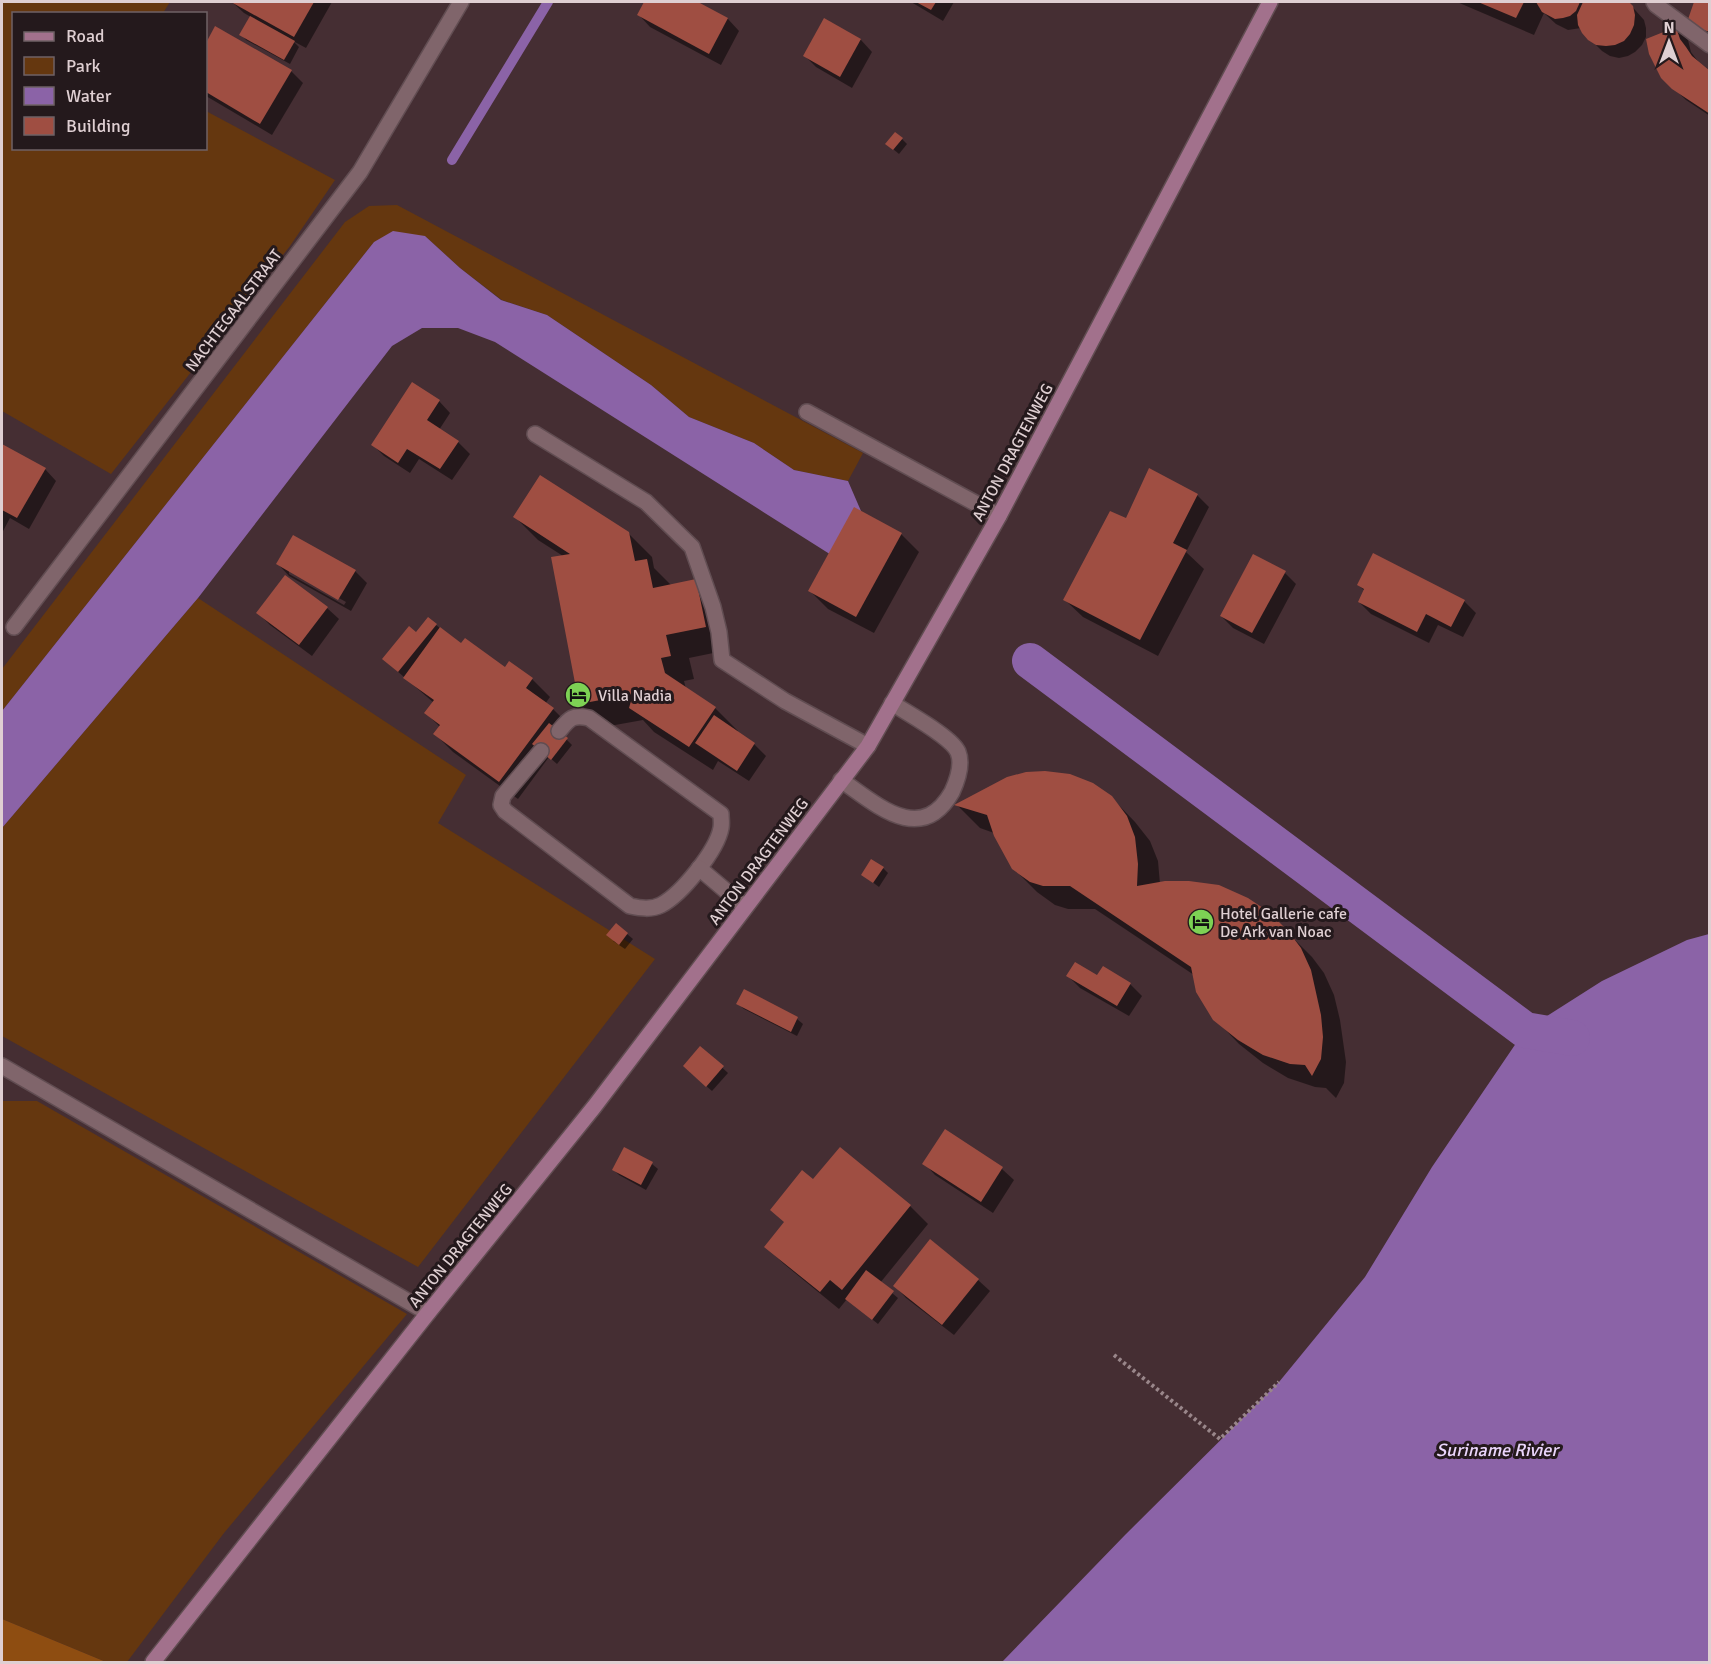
<svg xmlns="http://www.w3.org/2000/svg" width="1711" height="1664" viewBox="0 0 1711 1664" font-family="Signika,sans-serif">
	<rect width="100%" height="100%" fill="#452e33"/>
	<g fill="#65370f">
		<polygon points="2,2 170,2 163,13 14,14 14,148 206,148 206,111 335,180 290,246 111,474 2,411"/>
		<polygon points="397,205 863,453 848,481 794,470 754,443 689,417 651,385 547,315 502,300 460,268 425,236 374,242 2,711 2,669 345,222 369,206"/>
		<polygon points="198,598 466,775 438,823 655,959 418,1267 2,1036 2,828"/>
		<polygon points="2,1101 37,1101 407,1314 224,1533 127,1662 106,1662 2,1619"/>
	</g>
	<polygon fill="#8e4d11" points="2,1619 106,1662 2,1662"/>
	<g fill="#8b63a7">
		<polygon points="393,231 425,236 460,268 501,300 547,315 651,385 689,417 754,443 794,470 848,481 861,511 836,558 495,342 458,328 422,328 392,346 198,598 2,828 2,711 374,242"/>
		<polygon points="1709,934 1709,1662 1002,1662 1126,1534 1279,1382 1365,1277 1432,1167 1525,1030 1602,981 1687,940"/>
	</g>
	<g fill="#0007" fill-rule="evenodd">
		<polygon points="232,2 332,2 306,48 293,41 299,47 290,64 246,40 241,34 251,17 244,13"/>
		<polygon points="646,2 680,2 683,3 684,2 695,2 728,19 739,31 721,65 650,27 639,15"/>
		<polygon points="911,2 954,2 943,21"/>
		<polygon points="1457,2 1628,2 1644,20 1646,28 1646,37 1642,45 1635,52 1628,56 1619,58 1610,56 1602,51 1583,32 1581,28 1568,30 1556,24 1544,13 1534,35"/>
		<polygon points="1695,2 1710,2 1710,43 1688,24"/>
		<polygon points="825,20 861,40 872,52 852,88 816,67 805,56"/>
		<polygon points="216,28 291,71 303,83 272,135 206,96 206,46"/>
		<polygon points="1676,29 1688,40 1691,52 1700,64 1710,72 1710,116 1686,100 1662,77"/>
		<polygon points="902,139 907,144 899,154 893,149"/>
		<polygon points="439,401 450,413 439,430 458,442 470,454 452,480 419,459 410,473 384,456 373,445"/>
		<polygon points="2,446 45,469 56,481 29,529 10,518 2,533"/>
		<polygon points="1149,470 1197,495 1209,507 1186,552 1204,569 1158,656 1083,617 1065,600 1132,524"/>
		<polygon points="515,517 628,533 652,557 654,568 671,585 696,580 728,650 689,658 694,679 684,681 686,689 715,708 738,731 737,733 754,744 766,756 749,781 718,761 713,770 654,732 643,720 604,727 580,704 563,556 538,540"/>
		<polygon points="901,534 919,552 874,633 828,609 810,591"/>
		<path d="M278 564 355 571 367 583 351 611 289 576ZM289 570 346 602 344 605 289 574Z"/>
		<polygon points="1285,573 1296,584 1264,644 1233,628 1221,616"/>
		<polygon points="1358,585 1464,601 1476,613 1463,637 1438,625 1429,643 1371,614 1359,602 1365,591"/>
		<polygon points="327,608 339,619 312,656 270,625 258,613"/>
		<polygon points="436,625 462,645 505,669 532,679 550,697 545,704 553,709 571,727 564,737 572,745 557,764 549,757 518,799 453,752 435,734 440,727 426,713 434,703 389,664 416,634"/>
		<polygon points="1111,797 1135,822 1150,841 1158,861 1160,884 1268,913 1312,957 1324,973 1334,995 1340,1020 1346,1062 1344,1083 1336,1098 1326,1088 1315,1087 1288,1078 1263,1063 1239,1044 1215,1019 1194,975 1095,909 1068,909 1055,905 1037,892 1013,868 994,833 980,828 957,805"/>
		<polygon points="883,868 888,873 879,887 863,875"/>
		<polygon points="627,934 633,939 625,949 613,941"/>
		<polygon points="1068,976 1130,984 1142,996 1129,1016 1080,988"/>
		<polygon points="744,991 797,1019 803,1024 797,1036 744,1009 738,1004"/>
		<polygon points="701,1048 728,1073 712,1091 690,1072"/>
		<polygon points="945,1131 1002,1169 1014,1180 993,1213 935,1175 924,1163"/>
		<polygon points="652,1164 658,1169 646,1190 619,1175 613,1169"/>
		<polygon points="910,1206 928,1224 880,1283 898,1298 878,1324 847,1299 839,1309 784,1264 766,1247"/>
		<polygon points="978,1280 990,1291 954,1335 906,1298 895,1286"/>
	</g>
	<g fill="none" stroke-linecap="round" stroke-linejoin="round">
		<polyline stroke="#8b63a7" stroke-width="10" points="452,160 548,2"/>
		<polyline stroke="#8b63a7" stroke-width="36" points="1030,661 1525,1030 1572,1038"/>
	</g>
	<g fill="#9f4e42">
		<polygon points="231,2 314,2 294,37"/>
		<polygon points="644,2 698,2 728,18 709,54 637,15"/>
		<polygon points="916,2 936,2 931,10"/>
		<polygon points="1478,2 1524,2 1516,18"/>
		<polygon points="1536,2 1580,2 1576,11 1570,16 1563,18 1555,19 1542,12"/>
		<polygon points="1583,2 1629,2 1633,6 1635,15 1634,25 1630,34 1624,41 1615,45 1606,46 1596,45 1588,40 1582,33 1578,25 1577,15"/>
		<polygon points="1694,2 1710,2 1710,32 1686,25"/>
		<polygon points="250,16 295,41 284,60 239,35"/>
		<polygon points="824,18 861,39 840,77 803,56"/>
		<polygon points="215,26 292,70 260,124 206,92 206,43"/>
		<polygon points="1676,27 1680,39 1686,47 1692,56 1710,71 1710,114 1672,89 1661,78 1649,54 1646,39"/>
		<polygon points="895,132 903,138 893,150 885,144"/>
		<polygon points="412,382 440,400 427,420 459,441 440,469 407,449 398,463 371,445"/>
		<polygon points="2,444 46,468 17,518 2,510"/>
		<polygon points="1149,468 1198,494 1173,543 1187,550 1140,640 1063,600 1110,511 1126,518"/>
		<polygon points="540,475 629,532 635,561 647,559 653,588 696,579 706,627 666,635 671,656 661,658 665,673 716,707 689,747 629,708 633,694 579,704 551,557 570,554 513,517"/>
		<polygon points="854,507 902,533 856,617 808,591"/>
		<polygon points="293,535 356,570 338,600 276,564"/>
		<polygon points="1373,553 1465,600 1451,627 1426,614 1417,632 1358,602 1364,589 1357,585"/>
		<polygon points="1253,554 1286,571 1252,633 1220,616"/>
		<polygon points="285,575 328,607 299,645 256,613"/>
		<polygon points="428,617 437,624 398,672 382,659 409,626 416,632"/>
		<polygon points="440,627 461,643 465,638 505,667 509,661 533,678 526,688 554,708 499,782 433,734 440,725 424,713 434,700 403,678"/>
		<polygon points="714,715 755,743 737,771 695,743"/>
		<polygon points="549,723 568,738 551,760 532,744"/>
		<polygon points="1045,771 1070,774 1093,783 1112,796 1127,816 1135,837 1138,864 1137,886 1165,881 1189,881 1219,885 1248,898 1269,912 1288,931 1301,948 1311,970 1321,1015 1323,1037 1321,1059 1312,1076 1305,1065 1290,1064 1263,1055 1238,1040 1213,1020 1196,992 1191,967 1070,886 1043,886 1030,882 1012,869 994,836 987,815 954,805 1007,777 1026,772"/>
		<polygon points="871,859 884,867 873,883 861,875"/>
		<polygon points="616,923 628,933 619,945 606,935"/>
		<polygon points="1075,962 1097,975 1103,966 1131,983 1117,1006 1066,976"/>
		<polygon points="744,989 798,1017 791,1032 736,1004"/>
		<polygon points="700,1046 724,1066 706,1087 683,1066"/>
		<polygon points="945,1129 1003,1167 981,1202 922,1164"/>
		<polygon points="624,1147 653,1162 641,1185 612,1170"/>
		<polygon points="840,1147 911,1205 842,1290 830,1280 820,1292 764,1247 784,1222 770,1210 802,1170 813,1179"/>
		<polygon points="930,1239 979,1279 942,1325 893,1286"/>
		<polygon points="866,1270 894,1291 872,1320 845,1299"/>
	</g>
	<g fill="none" stroke-linecap="round" stroke-linejoin="round">
		<g stroke="#614d52" stroke-width="18">
			<g id="service">
				<polyline points="1654,2 1656,5 1710,45"/>
				<polyline points="807,412 999,516"/>
				<polyline points="535,434 646,502 692,547 713,607 719,632 722,660 785,701 868,746"/>
				<path d="M541 751 503 796 501 805 505 811 630 906C640 908 651 910 661 905 682 894 717 850 721 828 722 823 721 819 721 814L589 718C572 714 569 719 559 731"/>
				<path d="M841 780C877 805 921 846 952 792 957 781 963 764 958 752 952 737 907 713 892 703"/>
				<polyline points="699,868 745,907"/>
				<polyline points="2,1066 428,1313"/>
			</g>
		</g>
		<g stroke="#614d52" stroke-width="18">
			<polyline id="minor" points="14,627 360,172 461,2"/>
		</g>
		<g stroke="#614d52" stroke-width="18">
			<polyline id="secondary" points="153,1662 428,1313 594,1107 868,746 999,516 1270,2"/>
		</g>
		<polyline stroke="#99868a" stroke-width="4" stroke-dasharray="3 3" stroke-linecap="butt" points="1114,1355 1220,1439 1279,1382"/>
		<use href="#service" stroke="#80656b" stroke-width="15"/>
		<use href="#minor" stroke="#80656b" stroke-width="15"/>
		<use href="#secondary" stroke="#a2718c" stroke-width="15"/>
	</g>
	<defs>
		<g id="hotel-disc" transform="scale(1.35)"><circle r="9.5" fill="#7dd154" stroke="#24191c"/><path d="M-6-4.5h1.5V1H6V5H4.5V3h-9V5H-6ZM-4 0a1.8 1.8 0 1 1 3.6 0ZM.5 0V-2.5h3Q6-2.5 6 0Z" fill="#111"/></g>
	</defs>
	<g fill-rule="evenodd">
		<use href="#hotel-disc" x="578" y="695"/>
		<use href="#hotel-disc" x="1201" y="922"/>
	</g>
	<g text-anchor="middle" stroke-width="6" stroke-linejoin="round" paint-order="stroke">
		<g font-size="16" fill="#dfcfd2" stroke="#24191c">
			<text transform="translate(233 310) rotate(-53)" y="6">NACHTEGAALSTRAAT</text>
			<text transform="translate(1012 452) rotate(-62)" y="6">ANTON DRAGTENWEG</text>
			<text transform="translate(758 861) rotate(-53)" y="6">ANTON DRAGTENWEG</text>
			<text transform="translate(460 1245) rotate(-51)" y="6">ANTON DRAGTENWEG</text>
		</g>
		<g font-size="16" fill="#dfcfd2" stroke="#24191c" text-anchor="start">
			<text x="598" y="701">Villa Nadia</text>
			<text x="1220" y="919">Hotel Gallerie cafe<tspan x="1220" dy="18">De Ark van Noac</tspan></text>
		</g>
		<g font-size="18" font-style="italic" fill="#ead5fb" stroke="#24191c">
			<text x="1497" y="1456">Suriname Rivier</text>
		</g>
	</g>
	<rect width="1711" height="1664" fill="none" stroke="#dfcfd2" stroke-width="6"/>
	<rect x="12" y="12" width="195" height="138" fill="#24191c" stroke="#6f6265" stroke-width="1.5"/>
	<rect x="24" y="32" width="30" height="9" fill="#a2718c" stroke="#6f6265" stroke-width="1.5"/>
	<text x="66" y="42" font-size="18" fill="#dfcfd2">Road</text>
	<rect x="24" y="57" width="30" height="18" fill="#65370f" stroke="#6f6265" stroke-width="1.5"/>
	<text x="66" y="72" font-size="18" fill="#dfcfd2">Park</text>
	<rect x="24" y="87" width="30" height="18" fill="#8b63a7" stroke="#6f6265" stroke-width="1.5"/>
	<text x="66" y="102" font-size="18" fill="#dfcfd2">Water</text>
	<rect x="24" y="117" width="30" height="18" fill="#9f4e42" stroke="#6f6265" stroke-width="1.5"/>
	<text x="66" y="132" font-size="18" fill="#dfcfd2">Building</text>
	<g transform="translate(1669 42)" stroke="#24191c" stroke-width="4.5" paint-order="stroke">
	<path d="M0-4.5L10 22L0 15L-10 22Z" fill="#dfcfd2"/>
	<text y="-9" font-size="16" font-weight="bold" text-anchor="middle" fill="#dfcfd2">N</text>
	</g>
</svg>
